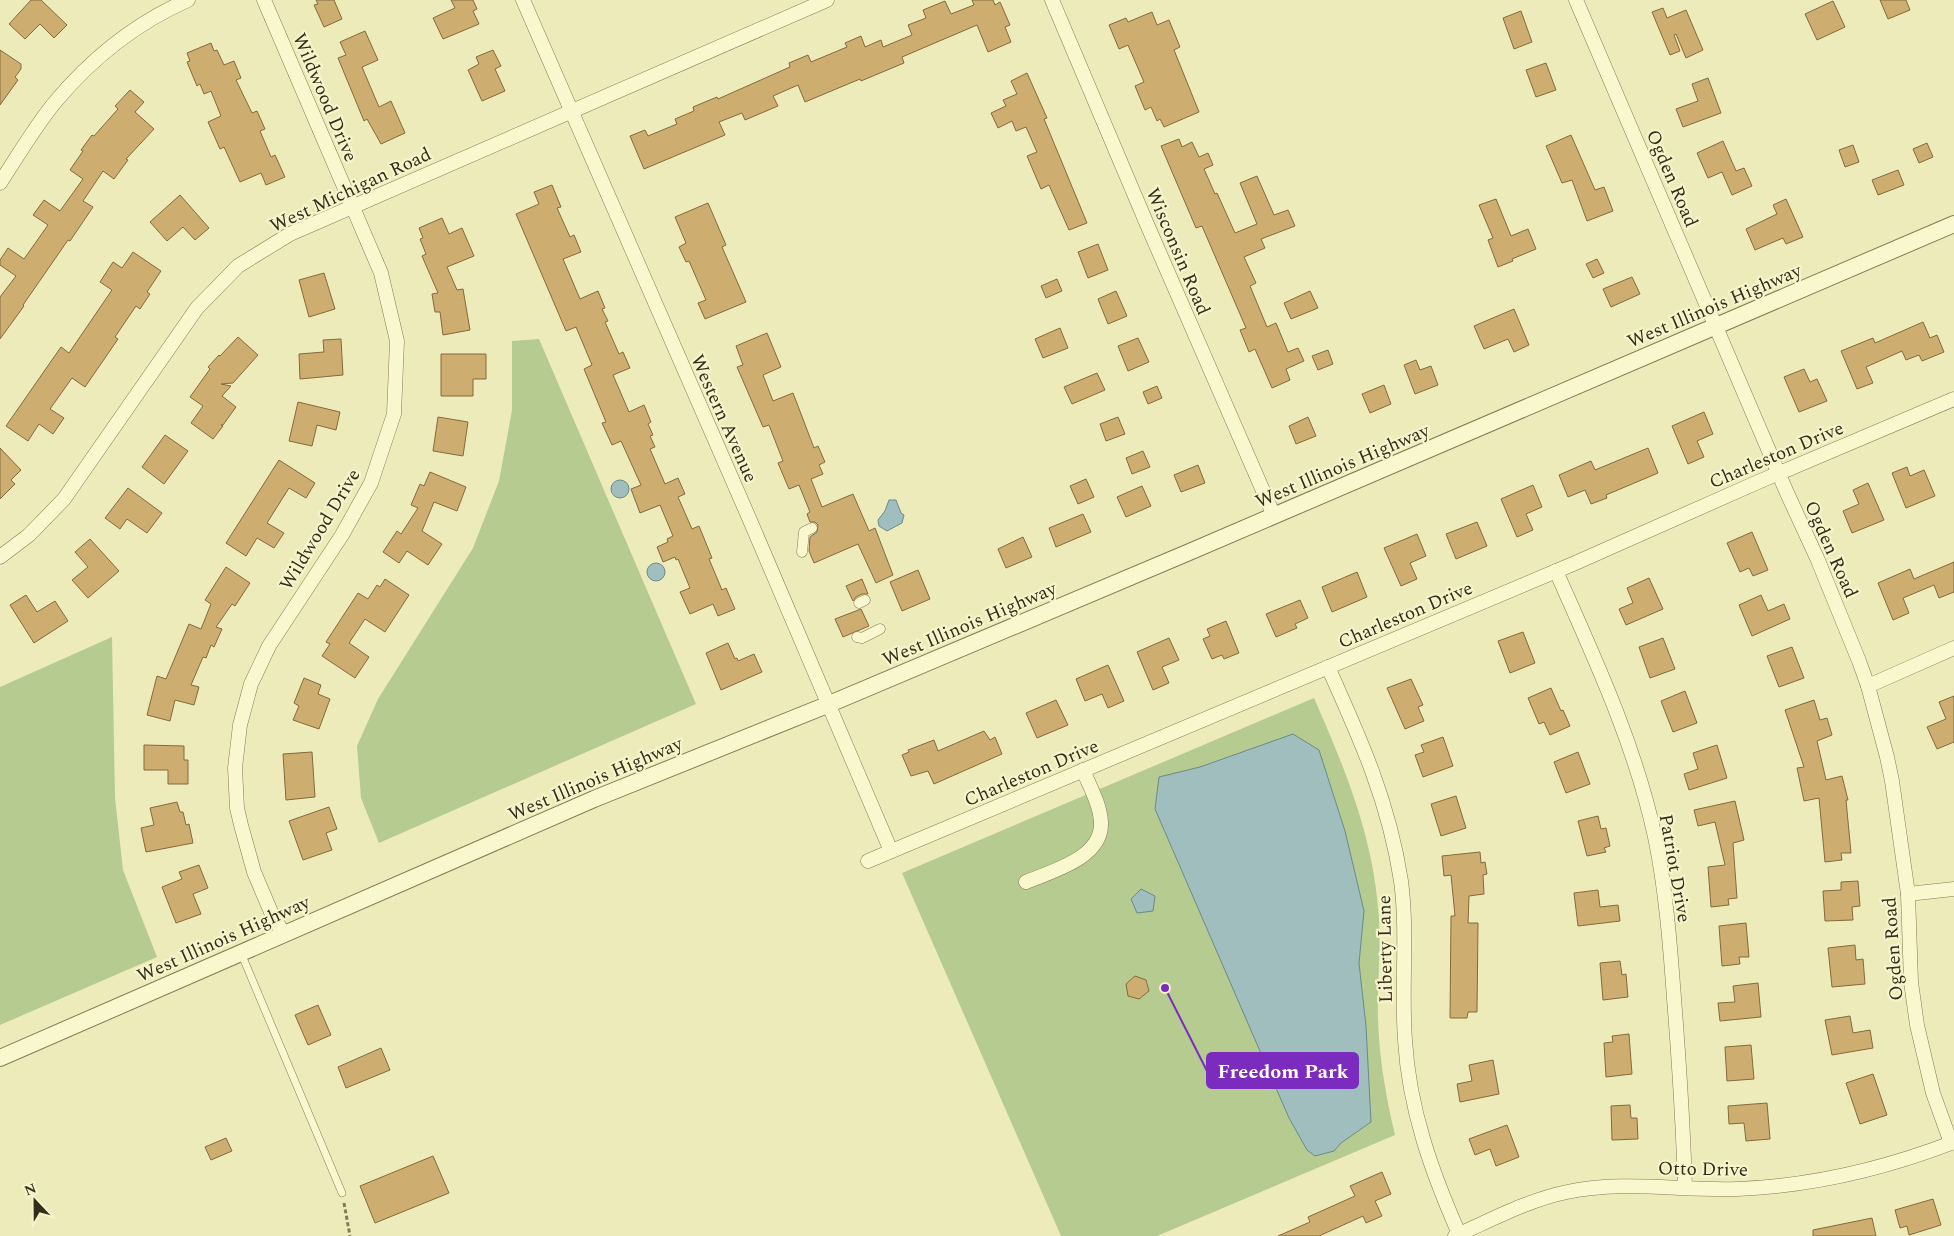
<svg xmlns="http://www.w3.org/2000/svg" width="1954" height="1236" viewBox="0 0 1954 1236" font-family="Spectral,serif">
	<rect width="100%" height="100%" fill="#eeebbb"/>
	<g fill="#b5cb90">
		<polygon points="539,339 696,704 379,843 361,798 357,746 378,699 473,548 499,481 512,410 512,341"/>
		<polygon points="112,637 115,798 123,870 157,957 0,1025 0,687"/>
		<path d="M1314 698C1346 771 1374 838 1379 919 1381 952 1377 985 1378 1018 1379 1058 1386 1097 1395 1135L1157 1236H1061L902 873Z"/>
	</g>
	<g fill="#a0bebd" stroke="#688b8b">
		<circle cx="620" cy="489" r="9"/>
		<polygon points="889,500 896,500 901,513 904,515 902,523 887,531 879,526 878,520 885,511"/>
		<circle cx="656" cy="572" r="9"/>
		<polygon points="1293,734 1319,750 1345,831 1364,911 1359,963 1366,1026 1371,1122 1341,1143 1334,1151 1315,1156 1307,1150 1289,1118 1155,809 1159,777 1200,767"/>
		<polygon points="1141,889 1155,896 1153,911 1137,913 1131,899"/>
	</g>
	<g fill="#cdae70" stroke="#846a3b">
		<polygon points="31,0 41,0 67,25 54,38 40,24 25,39 9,24"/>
		<polygon points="316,0 334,0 342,19 324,27 314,5 318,4"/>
		<polygon points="451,0 473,0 477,9 473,11 479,24 443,39 433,18 455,8"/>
		<polygon points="972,0 993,0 995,5 1000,2 1010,25 1005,27 1011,42 988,52 977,25 902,57 904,63 861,81 860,79 805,102 798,85 773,96 778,106 745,120 742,113 719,122 725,135 644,169 630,136 645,130 648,136 677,124 675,119 694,111 693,107 717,97 718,99 790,67 789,63 808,55 811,62 847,47 845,43 861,36 865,47 881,40 883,47 912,35 908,25 926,18 923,10 945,1 951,14 974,5"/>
		<polygon points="1880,0 1906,0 1910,10 1888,19"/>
		<polygon points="1833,1 1845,27 1817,40 1805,14"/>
		<polygon points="1663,8 1667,18 1686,10 1703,50 1686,58 1676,34 1674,35 1680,51 1670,55 1652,12"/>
		<polygon points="1521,11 1532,42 1514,49 1503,18"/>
		<polygon points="1152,12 1157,25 1169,20 1180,47 1174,50 1199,112 1164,127 1160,119 1157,121 1151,107 1145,110 1135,86 1144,82 1128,45 1119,49 1109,25 1126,18 1128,22"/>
		<polygon points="365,31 378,60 362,67 379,107 391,101 405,133 381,144 367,119 364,121 338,58 346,55 340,42"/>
		<polygon points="211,43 214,51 217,50 224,65 234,61 241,78 236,80 252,113 257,111 265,129 260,131 271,157 275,155 285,177 266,185 261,173 240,182 224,147 220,149 208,122 221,116 211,91 204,94 200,84 197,86 187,62 190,61 187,53"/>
		<polygon points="0,50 21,64 21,69 15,77 18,80 0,105"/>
		<polygon points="493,50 501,66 495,69 505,91 482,101 468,70 479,64 476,57"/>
		<polygon points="1546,63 1556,90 1536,97 1526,70"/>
		<polygon points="1027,73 1047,118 1044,119 1087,223 1069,230 1049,185 1041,189 1027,156 1037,152 1026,127 1016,131 1012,121 998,128 991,113 1006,106 1003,100 1017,94 1011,81"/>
		<polygon points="1708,78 1721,113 1683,127 1676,109 1698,101 1692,84"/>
		<polygon points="130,90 144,102 135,112 154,129 126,159 128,160 114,179 103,171 83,201 93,207 70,241 68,240 23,305 24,306 0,339 0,297 16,276 0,265 0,260 8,248 24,259 48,225 33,215 44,200 60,211 83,179 70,170 83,151 81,150 92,135 94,136 118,109 115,106"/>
		<polygon points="1571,135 1595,190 1604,187 1613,211 1587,221 1572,180 1562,183 1546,146"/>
		<polygon points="1179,139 1182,147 1192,142 1199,157 1208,153 1213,165 1204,169 1215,194 1217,193 1235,233 1257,224 1240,183 1257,176 1274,215 1288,210 1295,226 1261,239 1265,248 1244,257 1256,283 1250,286 1267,327 1276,323 1288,352 1298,348 1304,361 1286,369 1290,380 1272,388 1255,349 1249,352 1240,330 1246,328 1202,226 1196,228 1161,146"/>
		<polygon points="1723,141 1736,171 1744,168 1752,186 1732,195 1722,172 1708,178 1697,153"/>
		<polygon points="1927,143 1933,157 1919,163 1913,149"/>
		<polygon points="1853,145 1859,162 1845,167 1839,150"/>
		<polygon points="1898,170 1904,185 1878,195 1872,180"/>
		<polygon points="552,185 561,207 557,208 570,237 574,235 581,252 563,259 580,299 598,291 605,308 602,309 608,321 605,322 619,354 623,352 630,368 613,375 629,412 644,405 651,422 648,424 653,435 650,436 655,447 650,449 665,484 678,478 685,494 678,497 692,529 699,526 712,558 709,559 722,590 726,588 735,609 718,616 713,604 690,614 680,592 690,588 678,559 676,560 675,557 663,562 657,547 668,542 667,539 673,536 660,505 640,513 631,489 641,485 621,441 612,445 602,423 606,422 584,369 592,365 576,327 566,331 516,214 539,204 534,192"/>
		<polygon points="180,195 209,228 195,240 183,227 167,241 150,222"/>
		<polygon points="1496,199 1511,236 1528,229 1536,249 1512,259 1513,261 1498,267 1488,240 1493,238 1479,205"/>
		<polygon points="1786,199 1803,237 1786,244 1783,238 1755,250 1746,229 1777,214 1773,205"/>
		<polygon points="708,203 726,245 722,247 746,302 705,319 698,303 706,300 689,261 686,262 679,247 686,243 675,217"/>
		<polygon points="442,218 449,234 462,228 474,256 447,267 457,290 463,289 470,330 443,335 440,312 435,312 432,294 438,293 422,256 426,254 420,239 423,238 419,228"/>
		<polygon points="1098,244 1108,270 1088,278 1078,252"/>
		<polygon points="133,252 161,271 147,292 150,294 140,309 136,306 115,337 118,339 85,387 72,378 50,409 64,418 53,434 39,424 28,441 6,426 61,347 69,353 112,290 100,282 113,262 122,268"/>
		<polygon points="1597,259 1604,273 1593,278 1586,264"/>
		<polygon points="324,273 335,309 309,317 299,280"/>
		<polygon points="1632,277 1640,294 1611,307 1603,289"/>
		<polygon points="1057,279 1062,291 1046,298 1041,286"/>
		<polygon points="1116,291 1127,316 1108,324 1098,299"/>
		<polygon points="1310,291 1318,308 1291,319 1284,303"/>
		<polygon points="1514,309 1529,345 1514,352 1508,339 1484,349 1474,326"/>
		<polygon points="1923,322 1930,338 1937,335 1944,352 1922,361 1919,355 1906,360 1902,351 1866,367 1873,383 1857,389 1841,351 1873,338 1875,343"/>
		<polygon points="1060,328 1068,348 1043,358 1035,339"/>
		<polygon points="767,333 781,367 763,375 773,401 793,393 814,448 818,446 825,462 819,465 823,474 811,479 822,507 853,494 869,531 875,528 893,575 876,583 858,544 814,563 809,551 810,537 817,532 818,525 815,522 810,522 807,514 810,512 799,485 789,489 778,463 783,461 769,425 763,427 737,367 743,365 736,346"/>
		<polygon points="238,337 258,355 233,383 221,384 231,386 222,396 236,407 223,425 221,425 223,426 213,439 191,423 203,406 190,397 210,369 208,367 219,355 220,356"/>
		<polygon points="1138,338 1149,362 1128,371 1118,346"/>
		<polygon points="341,339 343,375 300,379 299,354 324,352 323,340"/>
		<polygon points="1328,350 1333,364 1318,370 1312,356"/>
		<polygon points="441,354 486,354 486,379 473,379 473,396 441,396"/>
		<polygon points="1416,360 1420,370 1431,366 1438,385 1415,394 1404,365"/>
		<polygon points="1804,369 1810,382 1817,379 1827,401 1799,412 1784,377"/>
		<polygon points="1097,373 1105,390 1072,404 1064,387"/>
		<polygon points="1384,385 1391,404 1370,413 1362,394"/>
		<polygon points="1157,386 1162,398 1148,404 1143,392"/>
		<polygon points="298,402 340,412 336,430 317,425 312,446 289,441"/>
		<polygon points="1704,412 1713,434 1697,441 1704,457 1688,464 1672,426"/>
		<polygon points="438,417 468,422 463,456 433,451"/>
		<polygon points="1118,417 1125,434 1106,441 1100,424"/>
		<polygon points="1308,417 1316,436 1296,444 1289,426"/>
		<polygon points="165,435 188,451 164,484 142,467"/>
		<polygon points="0,448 21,470 11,480 15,484 0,499"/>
		<polygon points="1648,448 1658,473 1606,495 1607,498 1591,504 1585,490 1568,497 1559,475 1591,461 1595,470"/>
		<polygon points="1143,451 1150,467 1132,474 1126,458"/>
		<polygon points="279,460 315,483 306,498 289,488 267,523 284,533 274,548 257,538 246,556 226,543"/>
		<polygon points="1198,465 1205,483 1181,492 1174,475"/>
		<polygon points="1907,467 1910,476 1924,470 1935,496 1906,508 1892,473"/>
		<polygon points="430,472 466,487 457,511 434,502 422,531 442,544 428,565 407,551 399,563 383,552 397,531 401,534 418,508 411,505 420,484 424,486"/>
		<polygon points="1086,479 1094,497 1078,504 1070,486"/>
		<polygon points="1868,483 1884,520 1852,533 1843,511 1859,504 1853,490"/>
		<polygon points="1533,485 1542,507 1526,514 1533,530 1517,537 1501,499"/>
		<polygon points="1142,486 1151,506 1126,517 1117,497"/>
		<polygon points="128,488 162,513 147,533 127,519 120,529 105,518"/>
		<polygon points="1083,514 1091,532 1056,547 1049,528"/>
		<polygon points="1477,522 1487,546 1456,559 1446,534"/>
		<polygon points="1752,532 1768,570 1753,576 1749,568 1740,572 1727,543"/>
		<polygon points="1417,534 1426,556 1410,563 1417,579 1401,586 1384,548"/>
		<polygon points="1023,537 1032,557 1006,568 998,549"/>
		<polygon points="90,539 119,571 88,598 72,580 88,567 75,552"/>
		<polygon points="1954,562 1954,592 1939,598 1934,585 1903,598 1909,613 1893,620 1878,583 1910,569 1914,579"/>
		<polygon points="226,567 250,583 235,606 232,604 216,627 222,629 214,647 211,645 206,658 203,657 191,685 199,687 194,705 175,700 170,721 147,715 157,676 166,679 189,624 201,629 211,604 205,600"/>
		<polygon points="918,570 930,599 902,611 890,582"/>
		<polygon points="1357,572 1367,597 1332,612 1322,587"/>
		<polygon points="1649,578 1663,609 1626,625 1619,609 1633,603 1627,588"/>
		<polygon points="385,579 409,595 385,632 365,619 349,643 369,657 355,678 322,656 330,644 326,642 358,593 368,599 377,585 380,587"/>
		<polygon points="862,579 868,594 862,594 856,597 853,601 846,586"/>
		<polygon points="26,595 37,612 55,601 68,621 34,643 10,605"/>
		<polygon points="1761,595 1768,611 1784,604 1790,619 1752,636 1739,605"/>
		<polygon points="1300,600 1308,618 1295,624 1297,628 1276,637 1266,614"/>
		<polygon points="861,609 869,626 843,637 835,619"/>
		<polygon points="1226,621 1239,653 1224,659 1222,655 1212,659 1203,639 1210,636 1207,629"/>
		<polygon points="1523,632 1535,663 1510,673 1498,641"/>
		<polygon points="1169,638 1179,660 1162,667 1169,683 1153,690 1137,652"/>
		<polygon points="1663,638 1675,669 1650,678 1639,647"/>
		<polygon points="728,643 735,659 737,658 738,661 754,654 762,672 721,690 706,653"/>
		<polygon points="1792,647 1804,678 1779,687 1767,656"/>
		<polygon points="1108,665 1124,701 1108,708 1102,694 1085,701 1076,679"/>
		<polygon points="304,678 321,685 318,694 330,699 319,729 293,720 299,706 294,703"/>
		<polygon points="1411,679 1423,705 1418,707 1424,721 1405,729 1387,688"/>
		<polygon points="1551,688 1561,711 1563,710 1570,726 1550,735 1544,722 1539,724 1528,698"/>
		<polygon points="1685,691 1697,723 1673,732 1661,701"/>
		<polygon points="1954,696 1954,742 1937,749 1927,727 1946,719 1939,702"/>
		<polygon points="1056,700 1068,725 1037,738 1026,713"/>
		<polygon points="1814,700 1820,720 1827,718 1832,735 1817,741 1826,780 1842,776 1848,800 1846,800 1851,853 1841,853 1842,860 1825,862 1819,798 1804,801 1797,768 1804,767 1785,710"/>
		<polygon points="984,731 990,740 995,737 1002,754 934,784 928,771 911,776 902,755 909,752 908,750 934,740 938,751"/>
		<polygon points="1443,737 1453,766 1423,777 1415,755 1424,752 1421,745"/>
		<polygon points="144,745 184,746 184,760 188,760 188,784 168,784 168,770 144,770"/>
		<polygon points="1717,745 1727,778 1689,790 1684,774 1698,769 1693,753"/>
		<polygon points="312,752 315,797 286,800 283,754"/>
		<polygon points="1578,752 1590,784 1566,793 1554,762"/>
		<polygon points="1456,796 1466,828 1441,836 1431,804"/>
		<polygon points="1735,801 1744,840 1733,843 1737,898 1728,899 1729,905 1711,907 1708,867 1725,865 1715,822 1698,826 1694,810"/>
		<polygon points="177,802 180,812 183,812 186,825 189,824 193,843 146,852 141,828 154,825 150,808"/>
		<polygon points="329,807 337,829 326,833 332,850 303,860 289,821"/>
		<polygon points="1598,816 1601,829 1606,828 1610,846 1604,848 1606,852 1587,856 1578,821"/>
		<polygon points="1480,852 1481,863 1485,862 1487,874 1483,875 1484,894 1469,896 1468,923 1478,923 1477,1012 1468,1012 1467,1018 1450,1018 1451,916 1455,916 1451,875 1444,876 1442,856"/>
		<polygon points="199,865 208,888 193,894 201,914 176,923 162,887 182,879 179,872"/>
		<polygon points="1858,881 1860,906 1852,907 1853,920 1825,921 1823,891 1841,890 1841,882"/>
		<polygon points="1598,890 1600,907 1618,905 1620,921 1578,926 1574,893"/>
		<polygon points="1746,923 1749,957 1739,957 1740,964 1722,966 1719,926"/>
		<polygon points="1855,945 1856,960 1863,959 1865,984 1832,987 1828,948"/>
		<polygon points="1620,961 1622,975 1626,974 1628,997 1603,1000 1600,963"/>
		<polygon points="1135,976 1146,980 1149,991 1139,999 1128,996 1126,984"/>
		<polygon points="1758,983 1761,1017 1720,1021 1718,1003 1735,1002 1733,986"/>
		<polygon points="318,1005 331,1035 308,1045 295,1015"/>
		<polygon points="1850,1016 1853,1033 1870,1030 1873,1048 1832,1055 1825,1020"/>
		<polygon points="1629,1034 1632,1074 1606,1077 1604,1043 1613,1042 1612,1036"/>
		<polygon points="1751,1045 1754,1079 1727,1081 1725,1047"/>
		<polygon points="381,1048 390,1070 346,1088 338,1067"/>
		<polygon points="1493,1060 1499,1094 1460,1102 1457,1084 1472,1081 1469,1065"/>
		<polygon points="1873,1074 1887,1115 1860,1124 1846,1083"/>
		<polygon points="1767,1103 1770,1139 1746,1141 1744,1123 1729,1124 1728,1106"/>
		<polygon points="1630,1105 1631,1118 1637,1118 1638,1139 1612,1140 1611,1106"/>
		<polygon points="1507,1125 1519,1157 1496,1166 1490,1149 1475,1155 1469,1139"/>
		<polygon points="226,1138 232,1151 211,1160 205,1147"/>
		<polygon points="433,1156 449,1193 375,1223 360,1186"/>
		<polygon points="1382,1172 1391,1194 1375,1201 1382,1216 1366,1223 1363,1216 1319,1236 1278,1236 1310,1222 1308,1217 1355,1196 1350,1186"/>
		<polygon points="1933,1199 1941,1225 1909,1235 1907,1226 1900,1228 1895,1210"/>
		<polygon points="1872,1218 1876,1236 1813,1236 1813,1230"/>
	</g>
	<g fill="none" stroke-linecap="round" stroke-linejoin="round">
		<g stroke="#857b55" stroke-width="8">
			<polyline id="service" points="241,953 342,1193"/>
		</g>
		<g stroke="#857b55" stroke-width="11">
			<g id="pedestrian">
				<polyline points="802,552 804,532 812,528"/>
				<polyline points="859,603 865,600"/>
				<polyline points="857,637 862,638 880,629"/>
			</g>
		</g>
		<g stroke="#857b55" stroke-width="15">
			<g id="minor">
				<polyline points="264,0 381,273 397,341 394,414 371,483 342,535 269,646 251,684 240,725 235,768 237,808 241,825 254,872 271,912 283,933"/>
				<polyline points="523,0 749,518 891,851"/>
				<polyline points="1052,0 1146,222 1274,516"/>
				<polyline points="1576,0 1787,493 1817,558 1859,661 1868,686 1887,757 1892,781 1908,894 1911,982 1917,1025 1933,1093 1951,1143"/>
				<path d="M0 183C18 156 35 126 56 101 93 57 136 23 188 0"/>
				<polyline points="0,557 29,535 64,499 197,308 238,266 290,234 827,0"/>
				<path d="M1556 571C1594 657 1635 744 1655 837 1666 890 1670 944 1674 998 1679 1061 1683 1124 1685 1187"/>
				<path d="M1328 667C1360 738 1389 802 1401 881 1408 934 1401 987 1405 1040 1409 1109 1432 1173 1460 1236"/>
				<polyline points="1868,686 1954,648"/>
				<polyline points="868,861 1573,564 1758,482 1954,399"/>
				<path d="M1026 882C1052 871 1103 858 1101 822 1100 804 1090 787 1083 770"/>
				<polyline points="1908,894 1954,889"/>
				<path d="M1455 1236C1491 1220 1528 1200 1567 1192 1624 1180 1680 1191 1737 1189 1812 1186 1884 1169 1954 1142"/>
			</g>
		</g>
		<g stroke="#857b55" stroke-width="18">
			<polyline id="tertiary" points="0,1058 594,799 827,705 1187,553 1954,224"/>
		</g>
		<polyline stroke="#857b55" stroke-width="3" stroke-dasharray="4 2.5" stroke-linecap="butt" points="344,1203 350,1236"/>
		<use href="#service" stroke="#f9f7ce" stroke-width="7"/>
		<use href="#pedestrian" stroke="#f9f7ce" stroke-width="10"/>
		<use href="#minor" stroke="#f9f7ce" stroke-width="14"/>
		<use href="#tertiary" stroke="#f9f7ce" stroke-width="16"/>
	</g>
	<g text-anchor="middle" stroke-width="4.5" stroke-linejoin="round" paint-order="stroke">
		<g font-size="19" fill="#342d1a" stroke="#f5f4cb">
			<text transform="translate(326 97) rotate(67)" y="7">Wildwood Drive</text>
			<text transform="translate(1673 178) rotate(67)" y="7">Ogden Road</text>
			<text transform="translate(350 189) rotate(-25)" y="7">West Michigan Road</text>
			<text transform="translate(1179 251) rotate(67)" y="7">Wisconsin Road</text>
			<text transform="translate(1714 305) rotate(-23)" y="7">West Illinois Highway</text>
			<text transform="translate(725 418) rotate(66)" y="7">Western Avenue</text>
			<text transform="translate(1776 454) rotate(-23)" y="7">Charleston Drive</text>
			<text transform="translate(1342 465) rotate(-23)" y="7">West Illinois Highway</text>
			<text transform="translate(319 529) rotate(-59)" y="7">Wildwood Drive</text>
			<text transform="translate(1832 549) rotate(66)" y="7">Ogden Road</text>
			<text transform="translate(1405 614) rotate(-23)" y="7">Charleston Drive</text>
			<text transform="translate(969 623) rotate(-23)" y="7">West Illinois Highway</text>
			<text transform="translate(1031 772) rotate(-23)" y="7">Charleston Drive</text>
			<text transform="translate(595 778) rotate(-23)" y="7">West Illinois Highway</text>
			<text transform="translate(1676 868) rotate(80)" y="7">Patriot Drive</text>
			<text transform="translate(223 938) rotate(-24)" y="7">West Illinois Highway</text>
			<text transform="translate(1384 949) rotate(-91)" y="7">Liberty Lane</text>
			<text transform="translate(1892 949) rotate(-94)" y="7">Ogden Road</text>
			<text transform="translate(1703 1168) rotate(1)" y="7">Otto Drive</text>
		</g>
	</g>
	<path fill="none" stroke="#7b2cbf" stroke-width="2" d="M1165 988L1207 1071"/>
	<circle fill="#7b2cbf" stroke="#f5f4cb" stroke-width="2" cx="1165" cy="988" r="5"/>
	<rect fill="#7b2cbf" stroke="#7b2cbf" stroke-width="2" x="1207" y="1053" width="151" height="35" rx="5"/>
	<g font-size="20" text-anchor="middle" font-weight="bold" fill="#fff">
		<text x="1283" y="1078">Freedom Park</text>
	</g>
	<g transform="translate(35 1201) rotate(338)" stroke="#f5f4cb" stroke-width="4" paint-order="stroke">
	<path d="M0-4L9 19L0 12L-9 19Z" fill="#342d1a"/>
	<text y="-8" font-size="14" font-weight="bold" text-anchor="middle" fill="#342d1a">N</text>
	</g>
</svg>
